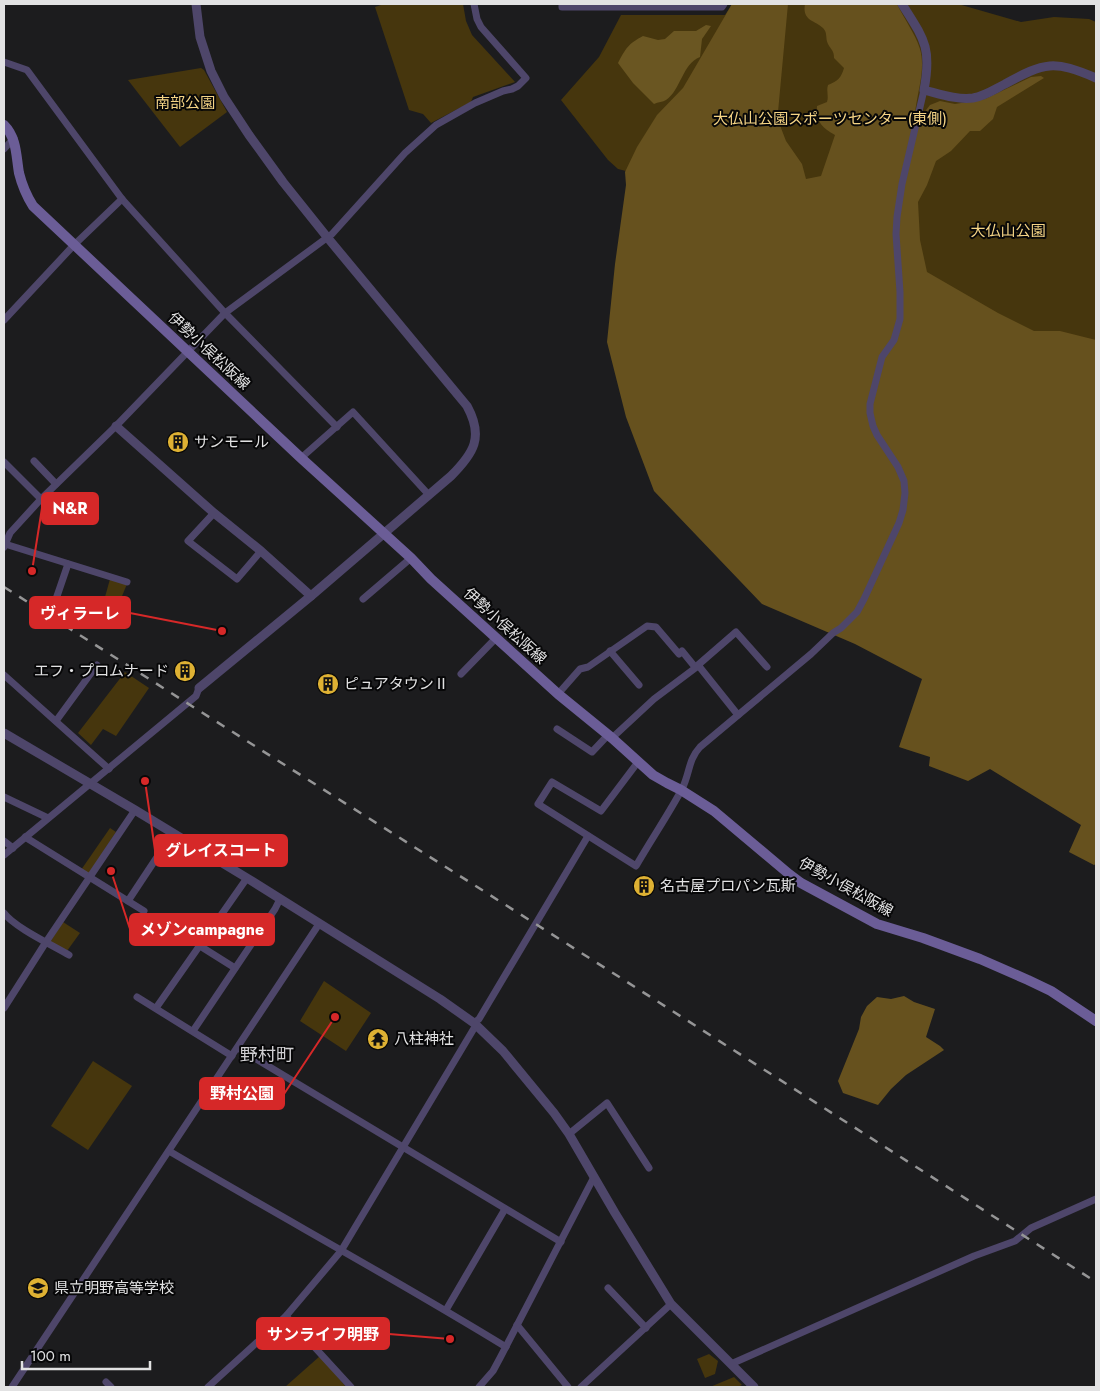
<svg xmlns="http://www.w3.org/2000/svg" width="1100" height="1391" viewBox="0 0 1100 1391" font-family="Jost,'Noto Sans JP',sans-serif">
	<rect width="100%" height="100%" fill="#1c1c1e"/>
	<g fill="#46360d">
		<polygon points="384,4 463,4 466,21 472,35 515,82 473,97 471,102 431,123 423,114 409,110 375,7"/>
		<polygon points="732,4 958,4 1021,22 1054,17 1089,19 1096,22 1096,353 1005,331 630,172 618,169 608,160 561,100 599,57 621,15 725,15"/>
		<polygon points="201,68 204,70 227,112 180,147 128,80"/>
		<polygon points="110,579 127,584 120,601 105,597"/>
		<polygon points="125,672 149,688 116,736 103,729 91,745 78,733"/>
		<polygon points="110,828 116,832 88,875 81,870"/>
		<polygon points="63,922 80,933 67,951 50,942"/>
		<polygon points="324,981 371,1013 346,1051 300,1021"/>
		<polygon points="93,1061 132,1086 88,1150 51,1126"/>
		<polygon points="709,1354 718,1361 715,1374 705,1378 697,1359"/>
		<polygon points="320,1356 346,1387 285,1387"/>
		<polygon points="734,1377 742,1385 737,1387 710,1387"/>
	</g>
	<g fill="#66511e">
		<path d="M732 4H788L778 112 781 128 786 141 802 164 806 179 821 176 835 135C822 127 816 123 817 106L827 102C829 96 826 91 828 85 838 81 841 78 844 68L834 58C834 50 831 50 828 44 825 38 828 33 823 28 814 20 802 21 805 4H897C904 19 915 33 920 49 926 70 917 92 915 114H923L930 105 940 101 955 104 985 99 1031 77 1041 76 1044 78 997 107 993 119 980 131H970L951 151 936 161 927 185 918 202 920 240 927 272 998 313 1034 331H1060L1096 340V864L1094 865 1069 852 1081 825 990 769 968 781 929 766 930 757 899 747 922 679 855 644 762 604 654 491 626 417 607 342 615 264 626 185 625 172 637 147 657 115 683 88Z"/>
		<polygon points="904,996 914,1002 935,1009 926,1037 940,1046 944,1050 906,1075 891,1089 878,1105 843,1093 838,1081 859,1029 861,1017 867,1006 877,997 891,999"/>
	</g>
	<path fill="#6a5622" d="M706 25 711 26 702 39 700 57C682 64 681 90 666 100 663 102 658 102 654 104L633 83 618 63C626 48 628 44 643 36L658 40 665 39 674 31H696Z"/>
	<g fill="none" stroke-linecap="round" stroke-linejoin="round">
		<g stroke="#4e466a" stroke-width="7">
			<polyline points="562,4 562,7 722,7 724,4"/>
			<polyline points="4,62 27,70 122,199 225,313 337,427"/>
			<polyline points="4,149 14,138"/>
			<polyline points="4,320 74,245 122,199"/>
			<polyline points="301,458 353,412 428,494"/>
			<polyline points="34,461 56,484"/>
			<polyline points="4,462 41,499"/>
			<polyline points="214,513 188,541 237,579 261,551"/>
			<polyline points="5,544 127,582"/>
			<polyline points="4,547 10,533 41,499 116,426 225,313 332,234 405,153 436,125 475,103 503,91 512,89 518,86 526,78 481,27 477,19 474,4"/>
			<polyline points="68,564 55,602 111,622"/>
			<polyline points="363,599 411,558"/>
			<polyline points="610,651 639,685"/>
			<polyline points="461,674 496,638"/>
			<polyline points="4,675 109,769"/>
			<polyline points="558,694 580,669 588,667 647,626 656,627 679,654 682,651 695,667"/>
			<polyline points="738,715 698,665 736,632 767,667"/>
			<polyline points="56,721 97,665"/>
			<polyline points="557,729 592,752 608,735"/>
			<polyline points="612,738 654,699 698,666"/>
			<path d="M638 762 601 811 552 782 538 804 636 866C651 840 668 815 682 789 690 773 688 760 700 747L811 654 833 633 841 628 857 612 864 599 899 523 903 510 905 493 904 481 898 467 877 435 873 426 870 413V404L882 357 894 340 900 319V292L896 234 897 217 902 184 924 90"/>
			<polyline points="4,797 48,818"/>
			<polyline points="25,837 144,911"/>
			<polyline points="4,841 13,848"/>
			<polyline points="4,855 196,696 199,688"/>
			<polyline points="128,901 173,833"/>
			<path d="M4 913C14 927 52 945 69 955"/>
			<polyline points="200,946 235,968"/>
			<polyline points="137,997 232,1056"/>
			<polyline points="4,1008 46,942 135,810"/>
			<polyline points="156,1008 247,878"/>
			<polyline points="474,1023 479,1019 588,836"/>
			<polyline points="193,1031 275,909 280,899"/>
			<polyline points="238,1048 561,1242"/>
			<polyline points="569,1134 607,1103 649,1168"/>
			<path d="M169 1151C281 1217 395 1279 506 1347"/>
			<polyline points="608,1288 646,1328"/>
			<polyline points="446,1310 505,1209"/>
			<polyline points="286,1316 351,1387"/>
			<polyline points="517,1325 568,1387"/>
			<polyline points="731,1364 974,1256 1015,1241 1031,1228 1096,1199"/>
			<polyline points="106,1382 111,1387"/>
			<polyline points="12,1387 319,924"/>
			<polyline points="208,1387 286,1316 341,1251 476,1025"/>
			<polyline points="479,1387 493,1371 500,1358 594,1177"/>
			<polyline points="581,1387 671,1304"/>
		</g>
		<g stroke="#4e466a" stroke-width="9">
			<path d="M196 4 200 37 211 71 224 97 249 135 283 182 327 237 467 406C484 437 474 453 451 476L311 596 199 688"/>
			<path d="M902 4C924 39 932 47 924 90 940 94 957 100 973 98 985 96 995 89 1005 84 1045 62 1054 60 1096 78"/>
			<polyline points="116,426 214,513 261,551 311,596"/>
			<polyline points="4,733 135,810 247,878 440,999 474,1023 503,1051 554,1113 569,1134 615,1213 671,1304 754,1387"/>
		</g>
		<path stroke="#6b5d97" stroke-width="10" d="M4 125C17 138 16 156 19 173 22 185 26 195 33 206L301 458 411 558 431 579 558 694 612 738 653 775 667 783 681 790 714 811 789 874 801 883 877 924 923 938 980 959 1028 980 1051 991 1096 1021"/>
		<polyline stroke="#959596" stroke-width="2.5" stroke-dasharray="9 9" stroke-linecap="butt" points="4,587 624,980 1096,1282"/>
	</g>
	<defs>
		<g id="building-disc" transform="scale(1.125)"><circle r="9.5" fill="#deb133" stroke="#070708"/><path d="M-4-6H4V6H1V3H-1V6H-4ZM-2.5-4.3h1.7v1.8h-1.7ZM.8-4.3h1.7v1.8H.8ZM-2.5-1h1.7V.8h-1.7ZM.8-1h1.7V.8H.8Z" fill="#111"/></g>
		<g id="temple-disc" transform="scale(1.125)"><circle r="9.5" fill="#deb133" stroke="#070708"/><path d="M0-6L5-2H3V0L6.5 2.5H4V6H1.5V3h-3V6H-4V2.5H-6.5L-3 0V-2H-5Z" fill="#111"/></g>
		<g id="school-disc" transform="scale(1.125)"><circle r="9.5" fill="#deb133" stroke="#070708"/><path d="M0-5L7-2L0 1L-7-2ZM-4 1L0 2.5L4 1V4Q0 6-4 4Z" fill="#111"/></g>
	</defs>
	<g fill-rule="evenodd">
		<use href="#building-disc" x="178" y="442"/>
		<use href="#building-disc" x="185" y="671"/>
		<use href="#building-disc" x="328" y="684"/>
		<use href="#building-disc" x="644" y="886"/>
		<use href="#temple-disc" x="378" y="1039"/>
		<use href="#school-disc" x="38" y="1288"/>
	</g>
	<g text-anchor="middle" stroke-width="4" stroke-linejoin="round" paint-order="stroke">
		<g font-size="15" fill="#f5d485" stroke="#070708">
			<text x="185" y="108">南部公園</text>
			<text x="830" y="124">大仏山公園スポーツセンター(東側)</text>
			<text x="1008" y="236">大仏山公園</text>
		</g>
		<g font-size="15" fill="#e2e2e3" stroke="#070708">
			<text transform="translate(209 351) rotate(43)" y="5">伊勢小俣松阪線</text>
			<text transform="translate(505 626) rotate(42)" y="5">伊勢小俣松阪線</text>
			<text transform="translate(846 887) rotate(29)" y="5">伊勢小俣松阪線</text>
		</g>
		<g font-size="15" fill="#e2e2e3" stroke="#070708" text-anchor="start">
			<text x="194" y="447">サンモール</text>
			<text x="169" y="676" text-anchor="end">エフ・プロムナード</text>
			<text x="344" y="689">ピュアタウンⅡ</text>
			<text x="660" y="891">名古屋プロパン瓦斯</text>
			<text x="394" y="1044">八柱神社</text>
			<text x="54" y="1293">県立明野高等学校</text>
		</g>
		<g font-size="18" fill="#d1d0d3" stroke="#070708">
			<text x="267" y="1061">野村町</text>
		</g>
	</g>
	<path fill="none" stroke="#d62828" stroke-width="2" d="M32 571L42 508M222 631L130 613M145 781L155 850M111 871L130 929M335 1017L284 1094M450 1339L389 1334"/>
	<g fill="#d62828" stroke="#070708" stroke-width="2">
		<circle cx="32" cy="571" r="5"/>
		<circle cx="222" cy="631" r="5"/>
		<circle cx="145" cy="781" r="5"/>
		<circle cx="111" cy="871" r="5"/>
		<circle cx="335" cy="1017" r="5"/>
		<circle cx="450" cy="1339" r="5"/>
	</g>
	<g fill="#d62828" stroke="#d62828" stroke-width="2">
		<rect x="42" y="493" width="56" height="31" rx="5"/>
		<rect x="30" y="597" width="100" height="31" rx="5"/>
		<rect x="155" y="835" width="132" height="31" rx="5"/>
		<rect x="130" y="914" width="144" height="31" rx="5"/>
		<rect x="200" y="1078" width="84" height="31" rx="5"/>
		<rect x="257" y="1318" width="132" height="31" rx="5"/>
	</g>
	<g font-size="16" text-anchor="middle" font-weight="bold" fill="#fff">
		<text x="70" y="514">N&amp;R</text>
		<text x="80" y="619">ヴィラーレ</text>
		<text x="221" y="856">グレイスコート</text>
		<text x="202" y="935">メゾンcampagne</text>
		<text x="242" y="1099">野村公園</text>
		<text x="323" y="1340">サンライフ明野</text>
	</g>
	<rect width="1100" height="1391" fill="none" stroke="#e2e2e3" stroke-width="10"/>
	<path d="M22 1361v8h128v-8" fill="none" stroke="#e2e2e3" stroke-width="2.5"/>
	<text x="30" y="1361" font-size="15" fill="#e2e2e3" stroke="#070708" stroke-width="4" paint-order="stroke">100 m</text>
</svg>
